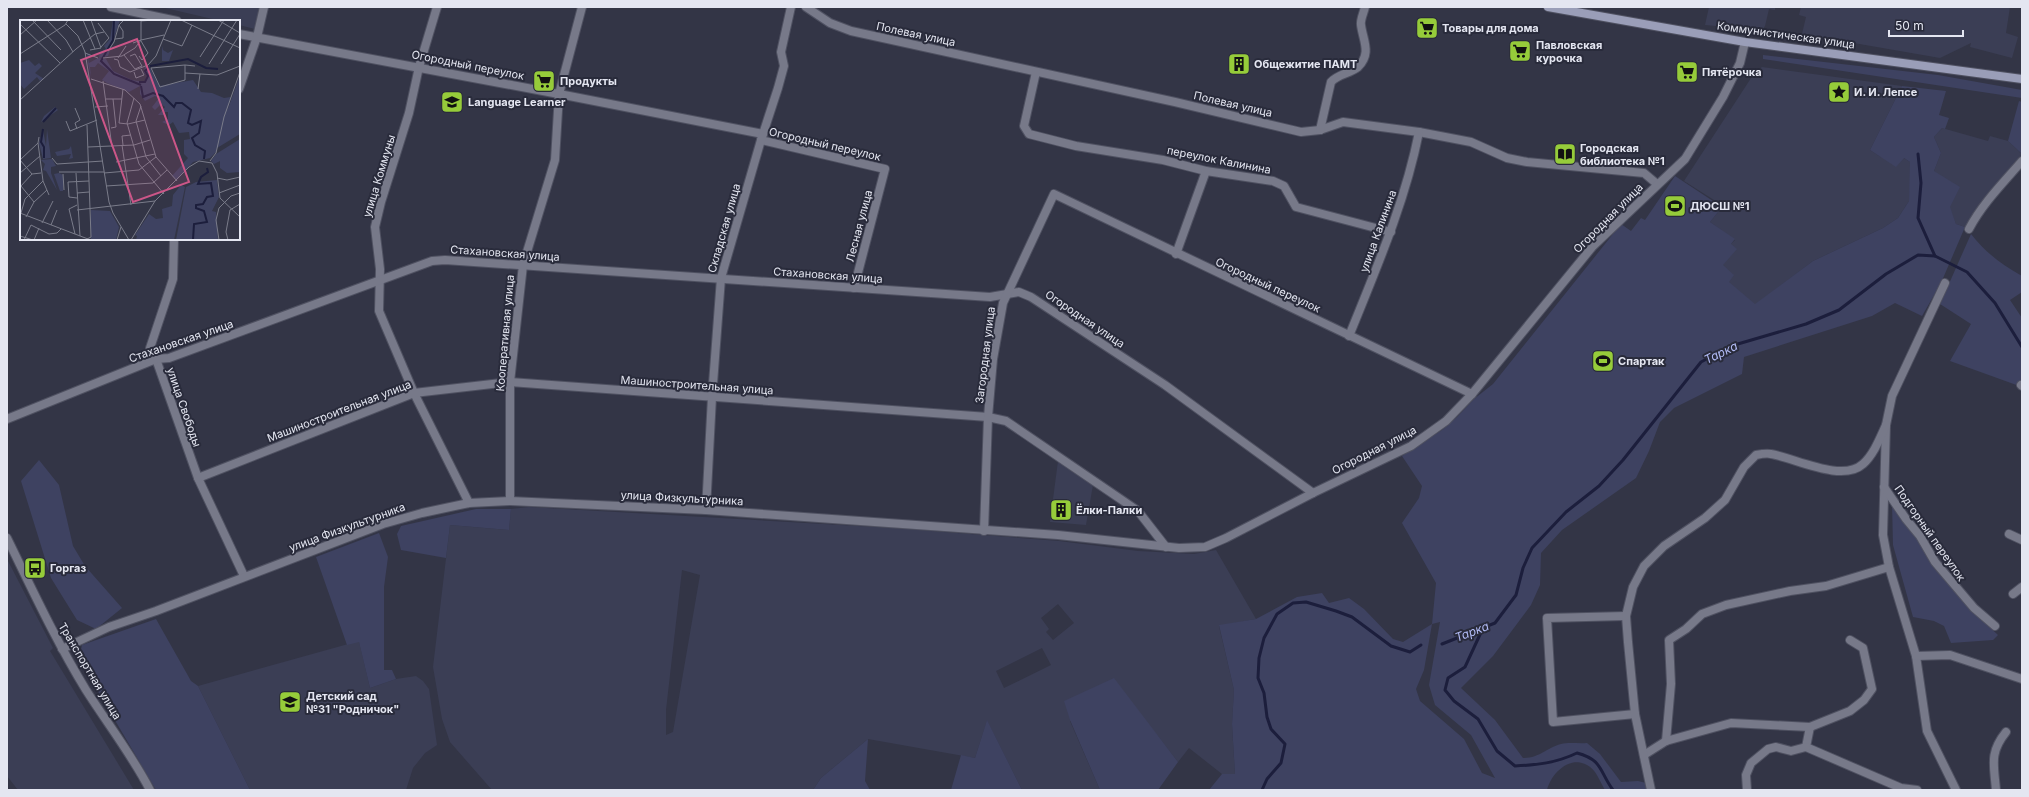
<svg xmlns="http://www.w3.org/2000/svg" width="2029" height="797" viewBox="0 0 2029 797" font-family="Inter,sans-serif">
	<rect width="100%" height="100%" fill="#333546"/>
	<g fill="#3b3e55" fill-rule="evenodd">
		<polygon points="161,7 260,7 255,29 239,25 239,21 221,21"/>
		<polygon points="1709,7 1775,7 1775,10 1769,9 1765,26 1762,30 1705,25"/>
		<polygon points="1801,7 2010,7 2006,33 2018,37 2012,58 1970,47 1971,43 1940,58 1802,34 1806,17 1799,15"/>
		<polygon points="1762,67 1902,86 1870,150 1881,157 1904,158 1910,162 1911,176 1909,201 1898,218 1883,228 1813,261 1755,305 1728,282 1722,265 1731,244 1735,240 1710,222 1722,207 1714,200 1684,181 1755,72"/>
		<polygon points="1942,128 1988,141 1990,136 2008,141 2022,154 1965,227 1956,224 1934,171 1941,153 1934,137"/>
		<polygon points="1058,461 1093,485 1086,525 1050,522"/>
		<path d="M529 507 893 528 1059 541 1138 551 1194 554 1216 550 1256 619 1219 626 1234 690 1232 725 1235 774H1222L1189 748 1178 762 1157 735 1070 721 1100 790H1022L987 721 975 758 868 739 821 778 813 790H492L450 742 442 719 433 667 450 525 509 530 511 509ZM682 570 700 575 673 732 666 735V710ZM1058 604 1074 623 1053 640 1046 632 1049 629 1041 618ZM1042 648 1051 665 1004 688 996 671Z"/>
		<polygon points="7,559 53,648 50,651 134,790 18,790 7,776"/>
		<polygon points="359,641 370,688 396,679 416,676 423,681 429,689 437,745 425,753 413,768 406,790 250,790 198,686"/>
	</g>
	<g fill="#3e4261" fill-rule="evenodd">
		<polygon points="1763,55 1938,75 2022,90 2022,98 1763,59"/>
		<path d="M1902 86 1946 91 1939 115 1949 118 1945 129 1942 128 1934 137 1941 153 1934 171 1960 187 1950 207 1956 224 1965 227 1941 283 1922 316 1895 303 1872 316 1744 357 1742 374 1674 408 1660 422 1649 451 1636 478 1562 530 1541 553 1540 585 1531 605 1493 656 1461 688 1495 720 1523 758C1540 758 1546 748 1561 744 1569 742 1579 744 1587 743L1600 754 1621 782 1638 781 1646 783V790H1605C1600 782 1596 769 1587 765 1569 755 1551 774 1547 790H1209L1222 774H1235L1232 724 1234 690 1219 625 1256 619 1297 597 1322 593 1329 603 1349 598 1364 609 1393 639 1403 642 1432 624 1436 583 1402 523 1419 498 1422 486 1402 456 1442 430 1457 417 1474 399 1493 384 1621 224 1631 231 1641 218 1645 220 1675 176 1722 207 1710 222 1735 239 1731 244 1737 249 1723 265 1734 275 1729 282 1755 304 1813 261 1883 228 1898 218 1909 201 1910 162 1904 158 1896 167 1870 150ZM1440 622 1429 685 1435 705 1471 735 1495 778 1482 773 1464 739 1420 701 1416 689 1424 670 1432 624Z"/>
		<polygon points="2019,101 2022,102 2022,154 2008,141"/>
		<path d="M1971 234C1986 253 2001 264 2022 276V292L2010 300 2022 318V387L1950 361 1971 324 1940 304Z"/>
		<polygon points="39,460 59,485 73,546 85,566 122,608 96,629 77,620 51,578 21,481"/>
		<polygon points="1892,503 1918,538 1933,567 1972,611 1998,635 1993,640 1951,643 1944,626 1934,621 1913,617 1893,545"/>
		<polygon points="476,509 511,509 509,530 450,525 446,558 401,550 397,534 401,526"/>
		<polygon points="379,533 388,557 384,587 384,670 392,670 396,679 370,688 359,642 347,645 316,557"/>
		<polygon points="156,619 191,681 198,686 250,790 156,790 79,659 82,645"/>
		<polygon points="1114,678 1178,762 1158,790 1100,790 1070,720 1064,701"/>
		<polygon points="987,720 1022,790 951,790 961,755 975,758"/>
		<polygon points="868,739 865,781 870,790 813,790 821,778"/>
	</g>
	<g fill="none" stroke-linecap="round" stroke-linejoin="round">
		<g stroke="#1c1e3c" stroke-width="3">
			<polyline points="1918,154 1921,183 1918,218 1935,256"/>
			<path d="M1483 628 1465 667 1448 678 1445 690 1454 701 1478 719 1497 751 1515 766C1537 765 1556 763 1577 753 1603 760 1599 771 1613 790"/>
			<polyline points="1442,644 1495,623 1516,595 1523,568 1532,548 1566,512 1599,486 1623,460 1701,362 1731,346 1806,324 1839,310 1886,274 1918,255 1935,256 1967,272 1995,303 2022,347"/>
			<polyline points="1262,790 1267,779 1281,763 1285,744 1271,729 1267,717 1264,693 1258,678 1259,658 1264,638 1277,614 1293,603 1306,602 1336,611 1352,617 1391,646 1410,652 1421,645"/>
		</g>
		<g stroke="#4f5161" stroke-width="10">
			<g id="minor">
				<polyline points="111,7 177,21"/>
				<polyline points="437,7 419,67 409,113 381,202 375,227 380,269 379,311 414,393 469,503"/>
				<polyline points="806,7 830,23 851,31 1175,102 1301,132 1320,130 1343,122 1419,132 1471,142 1507,158 1527,162 1644,173 1657,184"/>
				<polyline points="239,34 559,94 763,134"/>
				<polyline points="1036,72 1024,126 1029,134 1076,146 1163,160 1206,171 1273,181 1284,186 1296,207 1391,232"/>
				<polyline points="239,89 257,37 264,7"/>
				<path d="M1320 130 1331 82C1338 74 1349 74 1358 67 1372 53 1363 41 1361 25 1360 20 1364 12 1365 7"/>
				<polyline points="761,140 885,169 854,288"/>
				<path d="M1969 229C1982 204 2003 183 2022 161"/>
				<polyline points="174,239 173,279 150,348 156,359 198,478 244,576"/>
				<polyline points="1176,254 1206,171"/>
				<polyline points="1945,283 1892,396 1886,425 1883,535 1889,567 1916,656 1927,731 1956,790"/>
				<path d="M1349 336C1376 269 1405 203 1419 132"/>
				<polyline points="2021,385 2022,386"/>
				<polyline points="7,419 156,359 169,358 432,261 445,260 990,297 1019,292 1031,297 1165,385 1313,493"/>
				<polyline points="198,478 414,393 510,382 988,417 1006,421 1138,511 1166,547"/>
				<polyline points="1884,487 1906,519 1920,536 1935,562 1974,608 1995,626"/>
				<polyline points="510,501 510,382 523,265 555,160 559,94 582,7"/>
				<polyline points="706,510 712,397 721,278 761,140 778,88 784,66 781,52 791,7"/>
				<polyline points="984,531 988,417 993,359 1003,303 1054,194 1472,394"/>
				<polyline points="2009,534 2022,540"/>
				<polyline points="2013,594 2022,587"/>
				<polyline points="1626,616 1547,618 1553,722 1635,714"/>
				<polyline points="1916,656 1950,655 2022,679"/>
				<polyline points="1810,727 1806,747 1901,788 1917,790"/>
				<polyline points="1666,741 1671,684 1669,640 1686,629 1702,614 1726,605 1790,591 1826,586 1889,567"/>
				<polyline points="1644,755 1666,741 1731,723 1810,727 1850,711 1864,700 1872,689 1863,648 1850,640"/>
				<path d="M1651 790 1635 714 1628 642 1626 616 1633 587 1644 566 1664 546 1705 518 1725 500 1744 467 1756 455C1761 454 1767 453 1771 454 1795 458 1842 483 1863 464 1874 454 1880 438 1886 425"/>
				<polyline points="1747,790 1746,775 1751,763 1768,749 1776,747 1791,751 1806,747"/>
				<path d="M1996 790C1994 765 1989 753 2006 732"/>
			</g>
		</g>
		<g stroke="#4f5161" stroke-width="10">
			<g id="tertiary">
				<path d="M7 538C32 589 56 641 86 690 107 723 132 755 150 790"/>
				<polyline points="62,649 109,627 156,611 383,524 422,513 469,503 510,501 706,510 1058,535 1179,548 1205,547 1226,538 1313,493 1411,446 1446,421 1472,394 1593,246 1685,159 1723,97 1740,63 1745,42"/>
			</g>
		</g>
		<g stroke="#4f5161" stroke-width="10">
			<polyline id="secondary" points="1548,7 1745,42 2022,79"/>
		</g>
		<use href="#minor" stroke="#777989" stroke-width="8"/>
		<use href="#tertiary" stroke="#777989" stroke-width="8"/>
		<use href="#secondary" stroke="#9a9eb8" stroke-width="8"/>
	</g>
	<defs>
		<g id="supermarket-square" transform="scale(1.15)"><rect x="-9" y="-9" width="18" height="18" rx="4" fill="#96cc3a" stroke="#292b3b"/><path d="M-6-5.5h2.5l.6 2H6L4.5 2H-2.5L-4.4-4H-6ZM-1.5 3.2a1.3 1.3 0 1 0 .1 0ZM3 3.2a1.3 1.3 0 1 0 .1 0Z" fill="#111"/></g>
		<g id="building-square" transform="scale(1.15)"><rect x="-9" y="-9" width="18" height="18" rx="4" fill="#96cc3a" stroke="#292b3b"/><path d="M-4-6H4V6H1V3H-1V6H-4ZM-2.5-4.3h1.7v1.8h-1.7ZM.8-4.3h1.7v1.8H.8ZM-2.5-1h1.7V.8h-1.7ZM.8-1h1.7V.8H.8Z" fill="#111"/></g>
		<g id="sight-square" transform="scale(1.15)"><rect x="-9" y="-9" width="18" height="18" rx="4" fill="#96cc3a" stroke="#292b3b"/><path d="M0-6L1.8-2.2L6-1.7L2.9 1.2L3.7 5.4L0 3.3L-3.7 5.4L-2.9 1.2L-6-1.7L-1.8-2.2Z" fill="#111"/></g>
		<g id="school-square" transform="scale(1.15)"><rect x="-9" y="-9" width="18" height="18" rx="4" fill="#96cc3a" stroke="#292b3b"/><path d="M0-5L7-2L0 1L-7-2ZM-4 1L0 2.5L4 1V4Q0 6-4 4Z" fill="#111"/></g>
		<g id="library-square" transform="scale(1.15)"><rect x="-9" y="-9" width="18" height="18" rx="4" fill="#96cc3a" stroke="#292b3b"/><path d="M-6-4Q-3-5.5-.7-3.5V5Q-3 3-6 4ZM6-4Q3-5.5 .7-3.5V5Q3 3 6 4Z" fill="#111"/></g>
		<g id="stadium-square" transform="scale(1.15)"><rect x="-9" y="-9" width="18" height="18" rx="4" fill="#96cc3a" stroke="#292b3b"/><path d="M0-5a6.5 5 0 1 0 0 10a6.5 5 0 1 0 0-10ZM-3.5-1.8h7v3.6h-7Z" fill="#111"/></g>
		<g id="bus-square" transform="scale(1.15)"><rect x="-9" y="-9" width="18" height="18" rx="4" fill="#96cc3a" stroke="#292b3b"/><path d="M-5-6H5V4H4V6H2V4H-2V6H-4V4H-5ZM-3.5-4V0h7V-4ZM-3.5 1.2v1.5H-2V1.2ZM2 1.2v1.5H3.5V1.2Z" fill="#111"/></g>
	</defs>
	<g fill-rule="evenodd">
		<use href="#supermarket-square" x="1427" y="28"/>
		<use href="#supermarket-square" x="1520" y="51"/>
		<use href="#building-square" x="1239" y="64"/>
		<use href="#supermarket-square" x="1687" y="72"/>
		<use href="#supermarket-square" x="544" y="81"/>
		<use href="#sight-square" x="1839" y="92"/>
		<use href="#school-square" x="452" y="102"/>
		<use href="#library-square" x="1565" y="154"/>
		<use href="#stadium-square" x="1675" y="206"/>
		<use href="#stadium-square" x="1603" y="361"/>
		<use href="#building-square" x="1061" y="510"/>
		<use href="#bus-square" x="35" y="568"/>
		<use href="#school-square" x="290" y="702"/>
	</g>
	<g text-anchor="middle" stroke-width="4" stroke-linejoin="round" paint-order="stroke">
		<g font-size="11" font-weight="bold" fill="#e4e6f1" stroke="#292b3b" text-anchor="start">
			<text x="1442" y="32">Товары для дома</text>
			<text x="1536" y="49">Павловская<tspan x="1536" dy="13">курочка</tspan></text>
			<text x="1254" y="68">Общежитие ПАМТ</text>
			<text x="1702" y="76">Пятёрочка</text>
			<text x="560" y="85">Продукты</text>
			<text x="1854" y="96">И. И. Лепсе</text>
			<text x="468" y="106">Language Learner</text>
			<text x="1580" y="152">Городская<tspan x="1580" dy="13">библиотека №1</tspan></text>
			<text x="1690" y="210">ДЮСШ №1</text>
			<text x="1618" y="365">Спартак</text>
			<text x="1076" y="514">Ёлки-Палки</text>
			<text x="50" y="572">Горгаз</text>
			<text x="306" y="700">Детский сад<tspan x="306" dy="13">№31 "Родничок"</tspan></text>
		</g>
		<g font-size="11" fill="#e4e6f1" stroke="#292b3b">
			<text transform="translate(916 34) rotate(12)" y="4">Полевая улица</text>
			<text transform="translate(1786 35) rotate(8)" y="4">Коммунистическая улица</text>
			<text transform="translate(468 65) rotate(11)" y="4">Огородный переулок</text>
			<text transform="translate(1233 104) rotate(13)" y="4">Полевая улица</text>
			<text transform="translate(825 144) rotate(13)" y="4">Огородный переулок</text>
			<text transform="translate(1219 160) rotate(11)" y="4">переулок Калинина</text>
			<text transform="translate(379 176) rotate(-73)" y="4">улица Коммуны</text>
			<text transform="translate(1608 218) rotate(-45)" y="4">Огородная улица</text>
			<text transform="translate(859 226) rotate(-75)" y="4">Лесная улица</text>
			<text transform="translate(724 228) rotate(-74)" y="4">Складская улица</text>
			<text transform="translate(1378 231) rotate(-70)" y="4">улица Калинина</text>
			<text transform="translate(505 253) rotate(4)" y="4">Стахановская улица</text>
			<text transform="translate(828 275) rotate(4)" y="4">Стахановская улица</text>
			<text transform="translate(1268 285) rotate(25)" y="4">Огородный переулок</text>
			<text transform="translate(1085 319) rotate(34)" y="4">Огородная улица</text>
			<text transform="translate(505 333) rotate(-85)" y="4">Кооперативная улица</text>
			<text transform="translate(181 341) rotate(-19)" y="4">Стахановская улица</text>
			<text transform="translate(985 355) rotate(-83)" y="4">Загородная улица</text>
			<text transform="translate(697 385) rotate(4)" y="4">Машиностроительная улица</text>
			<text transform="translate(184 407) rotate(71)" y="4">улица Свободы</text>
			<text transform="translate(339 411) rotate(-21)" y="4">Машиностроительная улица</text>
			<text transform="translate(1374 450) rotate(-27)" y="4">Огородная улица</text>
			<text transform="translate(682 498) rotate(3)" y="4">улица Физкультурника</text>
			<text transform="translate(347 527) rotate(-20)" y="4">улица Физкультурника</text>
			<text transform="translate(1930 533) rotate(55)" y="4">Подгорный переулок</text>
			<text transform="translate(90 671) rotate(59)" y="4">Транспортная улица</text>
		</g>
		<g font-size="12" font-style="italic" fill="#b2bbf6" stroke="#292b3b">
			<text transform="translate(1721 353) rotate(-26)" y="4">Тарка</text>
			<text transform="translate(1472 632) rotate(-21)" y="4">Тарка</text>
		</g>
	</g>
	<g transform="translate(20 20)">
		<rect width="220" height="220" fill="#333546"/>
		<path d="M93 0H100L88 36 79 38 80 32 86 29 84 26 90 19ZM142 26 143 30 148 33 153 30 149 41H142ZM67 33 72 36 68 38 69 43 78 38 86 39 93 51 112 60 124 62 127 56 124 52 125 47 129 46 139 66 173 60 181 72 192 73 204 78 211 77 196 132 190 138 173 142 157 160 152 156 168 138 164 134V120L170 119 169 112 159 113 153 102 149 105 142 102 148 99V92H144V95H138L145 87 141 84 135 90 132 87 139 78 135 76 125 81 120 74V66L109 72 87 63 82 60 89 51 78 43 75 47H70L71 57 68 44ZM9 40 15 46 19 43 22 46 15 53 24 59 20 61 17 57 4 69 0 64V43ZM220 55V114L197 128 205 97ZM35 87 38 90 21 102 24 96ZM27 109 31 138 23 139 19 123 23 110 26 126ZM220 119V152L207 153 200 148V141L194 144 191 141 196 134ZM51 126 53 138 49 139 51 134 37 136 35 132 49 129ZM32 139 36 146 31 147V153L37 170 26 151 23 150 25 144 21 140ZM39 153 43 155V171H40L34 154ZM197 160 199 177 192 191 196 192 198 220H156L166 167 176 162ZM161 165 165 167 154 220H116L117 216 115 215 129 194 136 199 143 198 142 189 152 186 153 175ZM71 190 90 191 99 207 96 220 71 219Z" fill="#3e4261"/>
		<path fill="none" stroke="#1c1e3c" stroke-width="2" d="M94 0 93 20 81 41 94 54 121 65M130 46 168 39 186 48 198 49M119 62H125L128 56 125 51 129 47M121 66 123 77 133 73 143 76 154 87 156 83H162L171 90 168 103 172 105 181 101 179 113 172 118 175 125 185 131 184 139M23 102 36 88M23 109 21 122 24 127V138M173 220 174 204 187 202 184 191 176 188V185L183 184 187 177 193 176 191 163 178 164 181 157 188 152 187 148"/>
		<path fill="none" stroke="#7a7c8a" stroke-width="1" d="M12 0 41 30M27 0 46 20 53 32M63 0 75 29M161 0 220 28M198 0 220 13M121 1 134 0M78 3 89 18 81 27M0 4 40 43M46 4 58 16 65 32 89 182 93 193 109 220M0 15 17 0M95 19 103 18V11L99 5M143 19 162 26 172 5M113 23 121 20V1M70 30 81 28 71 0M88 31 94 22 99 5 104 0M65 33 78 38M0 34 45 5 48 0M104 35 115 49 122 46M110 36 115 34 122 46M119 36 122 40 128 33 121 21M180 37 204 0M83 38 102 36 115 28 121 20 144 15M98 38 106 26M94 39 98 40 100 47 110 52 128 45 136 36 151 0M189 44 217 0M201 44 220 14M131 48 140 67 165 60V45L175 46M131 48 165 45M114 52 116 58 124 55 121 49M165 53 197 55 220 46M71 59 105 70 120 84 136 137 157 161M83 61 92 127M103 69 99 103 108 104 125 100M178 69 180 54M114 78 107 103 119 144 144 174M86 79H102M0 80 56 29 75 14 84 12M121 86 116 101 126 137 141 156M75 87 88 86M55 88 60 100 55 103 57 109M46 101 50 111 77 100M91 108 96 107 93 79M18 123 23 161 29 175M102 125 111 185M103 125 102 116 111 115M68 127 114 125 130 120M32 138 37 144 83 141M0 140 18 123 19 117M0 140 12 154M190 141 196 133 204 97 220 52M96 142 135 134M192 143 197 153 200 178 220 197M39 152H84M0 153 20 136M56 153 60 216M84 153 119 150 136 137M43 154 44 170M197 158 207 160 220 157M1 166 14 182M86 166 133 163 147 150M0 167 12 154 21 153M57 173 69 172M199 173 220 165M57 178 49 177 48 162 69 161M57 190 135 181M0 193 68 219M1 193 5 179 23 161M6 197 14 182 27 170M22 203 33 181M31 205 37 190M55 214 49 189 57 185M0 216 13 220M67 219 71 217 67 105M4 220 11 205 29 214 37 213 41 209M14 220 19 208M97 220 101 207M111 220 135 181 169 147 179 141 192 143M199 220 196 200 199 188 211 176 220 173M208 220 206 212 210 190 220 184"/>
		<path fill="#cc5688" fill-opacity="0.15" stroke="#cc5688" stroke-width="2" d="M117 19 169 162 113 182 61 40Z"/>
		<rect width="220" height="220" fill="none" stroke="#e4e6f1" stroke-width="2"/>
	</g>
	<rect width="2029" height="797" fill="none" stroke="#e4e6f1" stroke-width="16"/>
	<path d="M1889 30v6h74v-6" fill="none" stroke="#e4e6f1" stroke-width="2"/>
	<text x="1895" y="30" font-size="12" fill="#e4e6f1" stroke="#292b3b" stroke-width="3" paint-order="stroke">50 m</text>
</svg>
